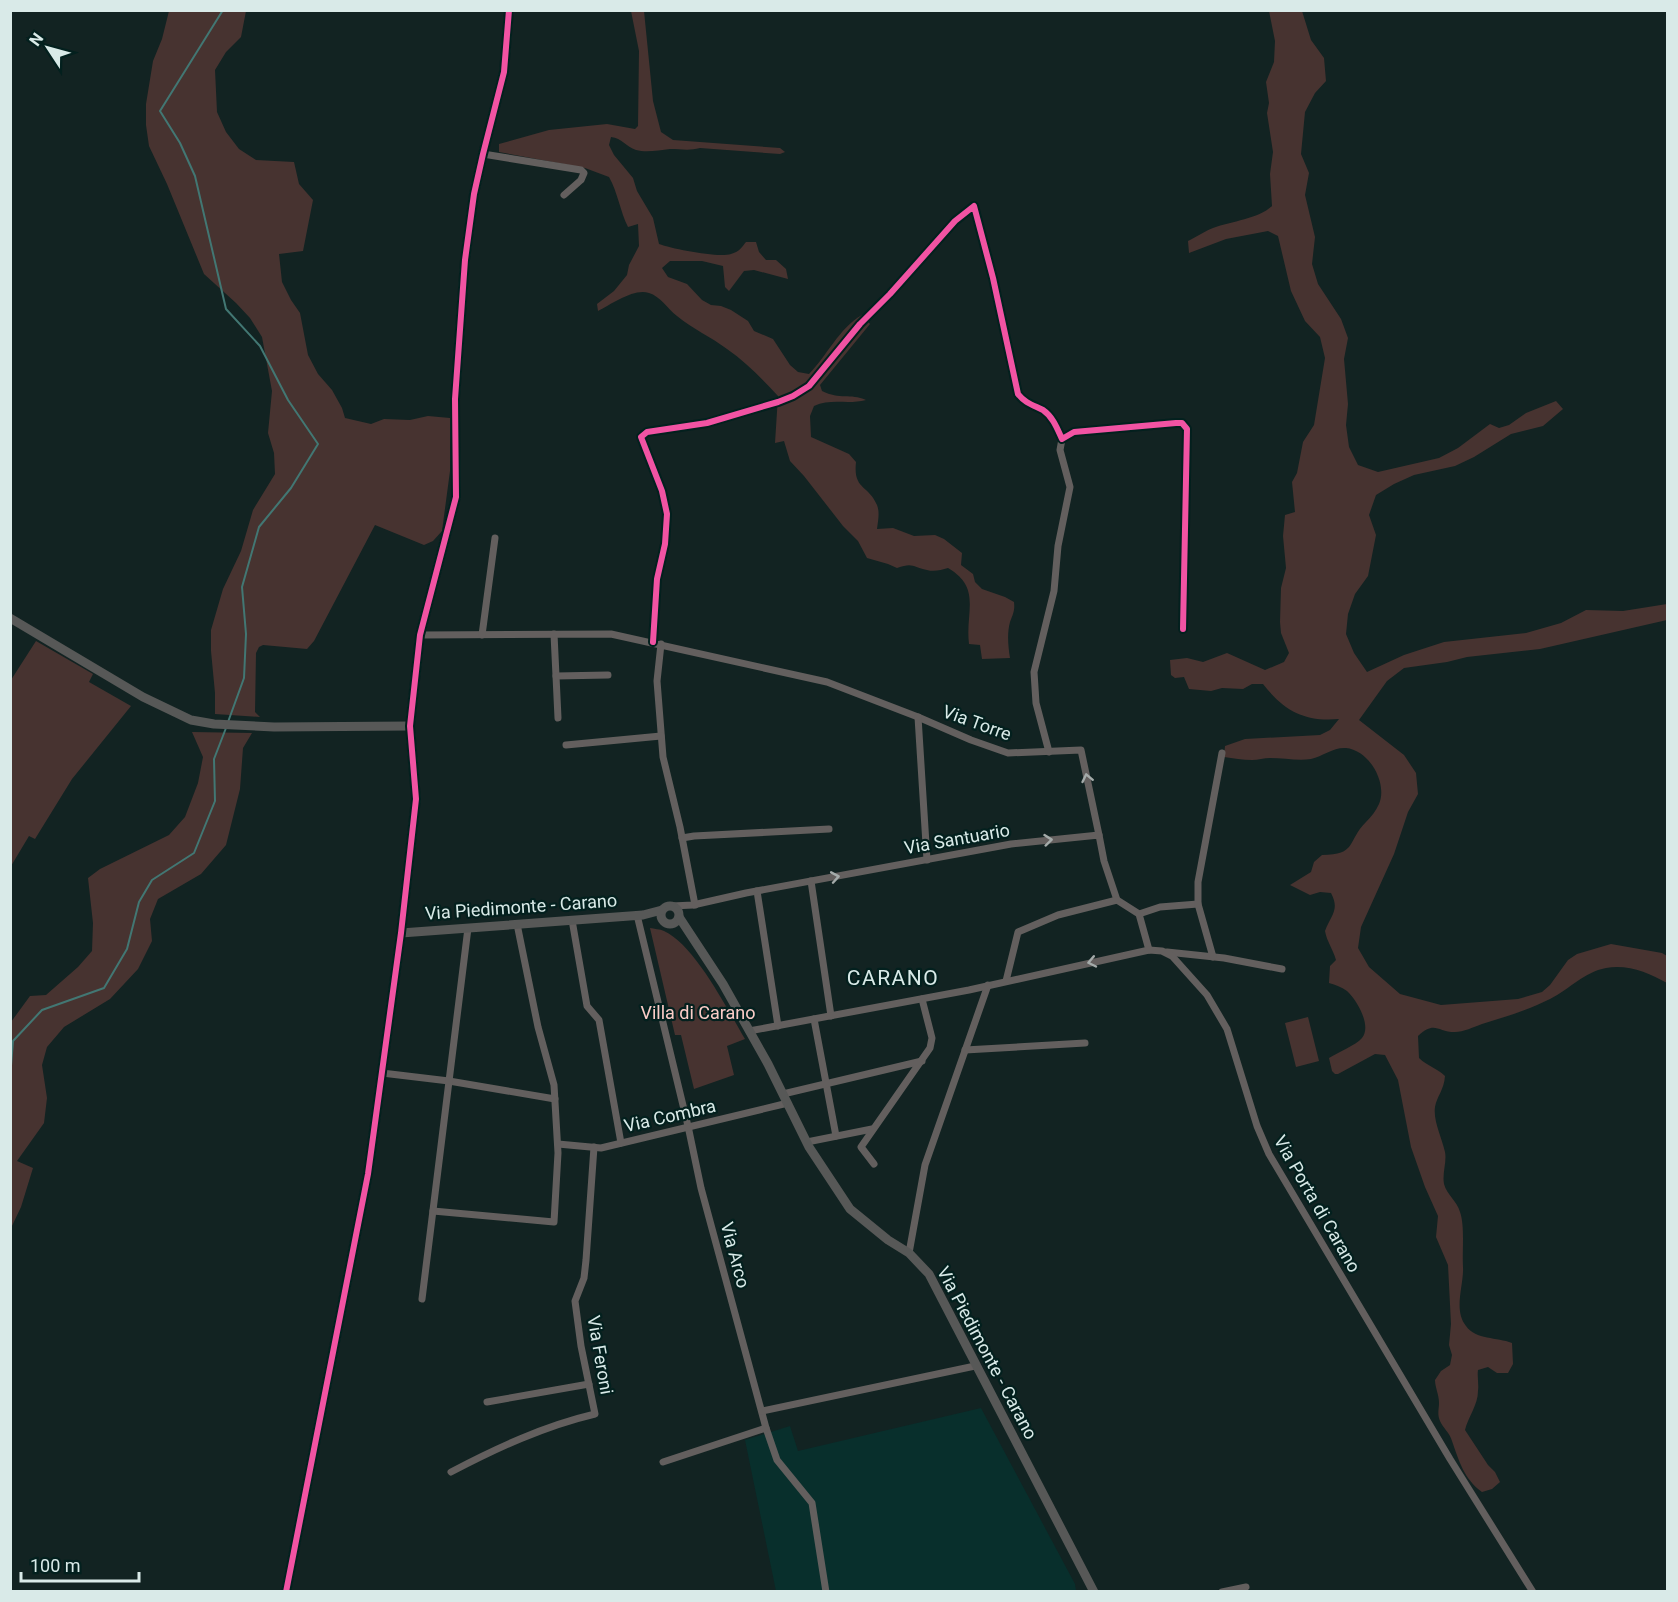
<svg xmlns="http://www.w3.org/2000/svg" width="1678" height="1602" viewBox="0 0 1678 1602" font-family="Roboto,sans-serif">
	<rect width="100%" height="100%" fill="#122322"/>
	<polygon fill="#082f2c" points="981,1408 1075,1584 1076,1591 776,1591 745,1440 790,1426 798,1451"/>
	<g fill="#473330">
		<polygon points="169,11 246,11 241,37 226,52 215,70 217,112 226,132 239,149 256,160 294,162 299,184 313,200 303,251 279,254 282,282 291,300 300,313 308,355 318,374 332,390 342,408 345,418 371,424 384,419 410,420 428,416 450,418 450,471 442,531 433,541 424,545 375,525 314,641 307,649 263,645 259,647 256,653 255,712 260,717 215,714 215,693 211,651 211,630 223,589 241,551 253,510 275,474 274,453 268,433 272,391 262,337 250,318 236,303 204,274 167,184 149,146 146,125 146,104 153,61 162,39"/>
		<path d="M631 11H644L653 101 661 132 673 140 780 148 785 152 780 154 700 148C689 151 681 149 670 149 659 150 647 153 636 150 626 147 622 138 611 137L609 145 614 155 633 178 637 191 653 218 659 244C673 249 718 258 731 254 739 252 742 247 746 242H756L759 252 766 260H776L786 269 788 279 754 270 744 271 729 291 725 287 723 266 702 261H670L662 268 668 277 687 284 702 300 711 305 721 306 731 310 748 321 754 331 773 339 790 365 798 372 809 374C827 356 839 328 862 315L870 324 820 385 822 391C840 400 850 393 866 400 848 405 831 398 814 406L810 416 811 437 849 454 856 462C853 490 868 484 877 505 880 513 878 520 877 529L893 528 914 536 935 535 944 539 962 553 961 565 973 574 975 582 982 589 1005 597 1014 602C1015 611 1013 614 1010 622 1007 633 1008 646 1010 658L982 659 980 645 969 644C965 612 982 588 948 568 941 570 934 572 927 570 913 567 913 562 897 568L888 564 867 558 858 541 843 526 804 476 790 461 784 441 775 443 778 396C762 379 746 362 727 349 711 337 693 329 677 316 668 309 660 296 649 293 634 288 612 304 598 311L597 304 614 291 627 275 629 265 639 246 638 224 628 227C620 211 618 193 609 177L585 168 499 152V144L549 130 607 124 635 129 638 126 639 51Z"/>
		<path d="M1269 11H1302L1311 40 1324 58 1326 81 1315 93 1305 112 1301 154 1309 173 1305 195 1315 237 1312 264 1318 284 1341 319 1348 338 1344 359 1348 404 1346 425 1349 447 1358 465 1378 472 1439 458 1458 448 1490 424 1499 428 1509 425 1526 413 1556 401 1563 409 1543 426 1511 434 1474 457 1455 466 1414 475 1394 484 1376 495 1369 515 1376 535 1368 576 1355 594 1348 614 1346 634 1354 653 1367 672 1404 655 1444 642 1526 633 1561 623 1586 610 1623 611 1667 604V620L1540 649 1467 657 1447 662 1404 668 1387 681 1359 720 1404 755 1416 773 1418 794 1408 812 1394 854 1361 927 1358 948 1369 967 1400 994 1441 1005 1518 999 1542 992 1550 985 1568 960 1577 954 1611 944 1662 953 1667 956V983C1649 973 1628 964 1606 968 1584 972 1570 989 1550 999 1528 1010 1505 1017 1482 1024 1474 1027 1463 1032 1455 1032 1437 1032 1435 1020 1418 1036L1419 1058C1427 1066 1437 1068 1445 1076 1444 1090 1437 1096 1435 1107 1433 1121 1442 1138 1445 1152 1447 1162 1442 1173 1444 1184 1447 1195 1457 1201 1460 1212 1465 1226 1462 1251 1463 1267 1464 1285 1453 1310 1466 1326 1476 1340 1497 1337 1512 1343L1513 1364 1508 1373H1497L1488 1367 1478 1370C1477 1377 1479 1384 1478 1391 1478 1405 1468 1417 1465 1430L1488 1465 1495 1472 1500 1482 1492 1489 1482 1492C1464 1479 1459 1461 1452 1441 1450 1433 1443 1428 1440 1421 1437 1414 1439 1409 1439 1403 1439 1395 1435 1387 1435 1380L1441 1371 1450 1365 1452 1355 1449 1345 1451 1324 1448 1265 1436 1237 1438 1216 1425 1187 1411 1147 1398 1080 1385 1055 1375 1054 1338 1074H1335L1332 1071 1329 1058C1337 1053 1356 1045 1362 1038 1372 1026 1357 1000 1347 991 1341 987 1336 985 1329 983L1330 966 1336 960C1333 949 1327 942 1325 931 1331 915 1340 910 1331 893L1320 892 1310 895 1290 885 1311 872 1314 862 1322 855C1357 855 1347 841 1366 822 1371 817 1376 811 1379 804 1388 783 1369 750 1346 748 1334 747 1323 756 1311 759 1298 761 1284 758 1270 758 1264 758 1258 760 1252 760 1243 760 1233 758 1224 757L1225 746 1245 739 1320 735 1330 730 1339 719C1305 722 1284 711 1263 684H1252L1243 689 1222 688 1211 691 1189 689 1184 677 1175 678 1171 675 1170 660 1187 658 1203 662 1227 653 1265 670 1284 662 1289 653 1281 633 1280 622 1281 588 1286 568 1283 536 1285 515 1295 512 1292 482 1297 473 1303 442 1314 425 1325 358 1320 337 1305 321 1291 291 1278 236 1268 231 1226 239 1189 253 1188 241C1196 237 1205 231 1213 228 1232 221 1258 219 1272 206L1270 174 1273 152 1267 113 1269 103 1266 82 1274 62 1275 41Z"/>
		<polygon points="36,641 93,674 89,682 131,706 72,779 35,839 29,836 11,866 11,680"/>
		<polygon points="192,732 252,733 243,748 240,789 226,845 201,874 158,899 150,919 152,941 138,969 110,999 64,1027 47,1047 42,1065 47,1098 44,1123 17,1161 33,1168 21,1207 11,1228 11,1022 30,996 46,995 78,967 92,951 93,923 88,878 100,869 169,835 185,817 198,783 203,757"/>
		<path d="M650 928C654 929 660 929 664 931 695 945 727 1009 745 1039L727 1046 734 1075 694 1089 681 1035H675Z"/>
		<polygon points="1308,1017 1319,1061 1296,1067 1285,1023"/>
	</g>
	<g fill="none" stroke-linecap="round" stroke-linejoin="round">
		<g stroke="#427773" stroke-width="2">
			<polyline points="223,10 160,111 180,143 195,176 226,309 260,346 288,400 318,444 291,488 259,527 242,587 246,634 244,678 228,722"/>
			<polyline points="10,1078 13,1041 42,1010 104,988 127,949 139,902 152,880 194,853 215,801 214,759 226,728"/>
		</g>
		<g stroke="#635f5e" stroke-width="7">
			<polyline points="483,154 581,170 584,173 581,180 564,195"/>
			<polyline points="554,634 558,718"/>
			<polyline points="420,635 611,634 827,682 918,717 971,740 1008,753 1081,750 1099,835"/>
			<polyline points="482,635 495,538"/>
			<path d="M653 642 657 579 665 544 667 514 662 491 641 437 647 432 707 423 778 402 793 396 809 386 860 324 890 294 955 221 974 206 993 278 1018 394C1025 403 1033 405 1043 410 1053 417 1057 428 1062 439L1074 432 1176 423H1182L1187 429 1183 629"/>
			<polyline points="661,644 657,681 663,757 680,827 695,905"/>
			<polyline points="556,676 608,675"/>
			<polyline points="918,717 927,860"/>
			<polyline points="566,745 661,736"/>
			<polyline points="1049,752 1036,703 1034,672 1054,591 1058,546 1070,487 1060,450 1062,439"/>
			<polyline points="682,838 694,836 829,829"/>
			<polyline points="811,881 831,1016"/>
			<polyline points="757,891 778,1026"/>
			<polyline points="672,906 693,905 746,893 1011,844 1099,835 1104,861 1117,900 1139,914 1149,950"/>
			<polyline points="1139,914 1160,907 1198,904"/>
			<polyline points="637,915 688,1126 701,1188 766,1428 777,1460 812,1503 826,1592"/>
			<polyline points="572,920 587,1006 599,1020 621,1143"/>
			<polyline points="1167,952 1224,958 1282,969"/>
			<polyline points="1213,957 1198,904 1198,882 1222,753"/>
			<polyline points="1006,981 1018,932 1058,915 1117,900"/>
			<polyline points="814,1019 836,1136"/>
			<polyline points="749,1031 969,990 1149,950 1162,951 1172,956 1207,995 1227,1029 1257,1126 1269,1154 1450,1459 1533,1592"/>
			<polyline points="965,1050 1085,1043"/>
			<polyline points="382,1073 449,1081 555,1099"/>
			<polyline points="783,1094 922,1061"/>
			<polyline points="807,1142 872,1129"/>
			<polyline points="558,1144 601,1148 788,1103"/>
			<polyline points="874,1164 861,1147 930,1048 932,1038 922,999"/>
			<polyline points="433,1211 554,1222 558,1153 554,1085 538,1027 517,924"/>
			<polyline points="909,1253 925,1165 988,985"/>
			<polyline points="422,1299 468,928"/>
			<polyline points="487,1402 589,1384"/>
			<polyline points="762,1411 975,1366"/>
			<polyline points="663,1462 766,1428"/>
			<path d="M451 1472C497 1448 544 1426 595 1414L581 1346 575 1301 584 1278 586 1260 594 1147"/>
			<polyline points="1222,1592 1246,1587"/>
		</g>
		<g stroke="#575857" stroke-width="9">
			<polyline points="10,618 143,697 191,720 214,724 274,727 410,726"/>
			<circle cx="670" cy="915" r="9"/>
			<polyline points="679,917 723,984 768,1064 809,1147 850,1209 888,1240 909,1253 929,1274 1094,1592"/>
			<polyline points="401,933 643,915 662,910"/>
			<polyline points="286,1592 368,1174 401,933 416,799 410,726 420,635 456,497 455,399 465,260 474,194 483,154 504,72 509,10"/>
		</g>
		<g stroke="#03201e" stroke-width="10">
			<g id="cycleway">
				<path d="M653 642 657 579 665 544 667 514 662 491 641 437 647 432 707 423 778 402 793 396 809 386 860 324 890 294 955 221 974 206 993 278 1018 394C1025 403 1033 405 1043 410 1053 417 1057 428 1062 439L1074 432 1176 423H1182L1187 429 1183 629"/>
				<polyline points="286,1592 368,1174 401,933 416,799 410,726 420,635 456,497 455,399 465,260 474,194 483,154 504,72 509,10"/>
			</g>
		</g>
		<use href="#cycleway" stroke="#f153a3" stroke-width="6"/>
	</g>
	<defs><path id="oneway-chevron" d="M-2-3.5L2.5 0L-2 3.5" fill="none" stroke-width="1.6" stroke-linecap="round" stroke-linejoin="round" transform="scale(1.5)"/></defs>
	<g stroke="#a4abaa">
		<use href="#oneway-chevron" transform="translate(1087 778) rotate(-102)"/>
		<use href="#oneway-chevron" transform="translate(1048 840) rotate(-6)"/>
		<use href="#oneway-chevron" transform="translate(835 877) rotate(-10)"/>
		<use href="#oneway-chevron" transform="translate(1092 962) rotate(168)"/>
	</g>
	<g text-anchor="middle" stroke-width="4.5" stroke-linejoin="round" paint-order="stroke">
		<g font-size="18" fill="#d9eae8" stroke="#03201e">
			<text transform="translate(977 723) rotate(20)" y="6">Via Torre</text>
			<text transform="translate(957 839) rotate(-10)" y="6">Via Santuario</text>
			<text transform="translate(521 907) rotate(-4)" y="6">Via Piedimonte - Carano</text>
			<text transform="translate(670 1116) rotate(-13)" y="6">Via Combra</text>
			<text transform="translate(1317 1204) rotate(60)" y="6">Via Porta di Carano</text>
			<text transform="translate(735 1255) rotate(75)" y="6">Via Arco</text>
			<text transform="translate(987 1353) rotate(62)" y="6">Via Piedimonte - Carano</text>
			<text transform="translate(600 1355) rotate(80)" y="6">Via Feroni</text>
		</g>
		<g font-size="18" fill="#fbccc7" stroke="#03201e">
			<text x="698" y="1019">Villa di Carano</text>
		</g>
		<g font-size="21" letter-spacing="1.5" fill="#d9eae8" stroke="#03201e">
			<text x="893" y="985">CARANO</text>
		</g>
	</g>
	<rect width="1678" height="1602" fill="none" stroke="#d9eae8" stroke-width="24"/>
	<g transform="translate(48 48) rotate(306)" stroke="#03201e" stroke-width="4.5" paint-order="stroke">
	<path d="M0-4.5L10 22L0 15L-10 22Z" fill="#d9eae8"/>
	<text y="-9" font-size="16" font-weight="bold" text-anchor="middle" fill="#d9eae8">N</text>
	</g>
	<path d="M21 1572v9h118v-9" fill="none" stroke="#d9eae8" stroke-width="3"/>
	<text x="30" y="1572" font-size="18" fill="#d9eae8" stroke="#03201e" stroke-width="4.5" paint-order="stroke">100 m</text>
</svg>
